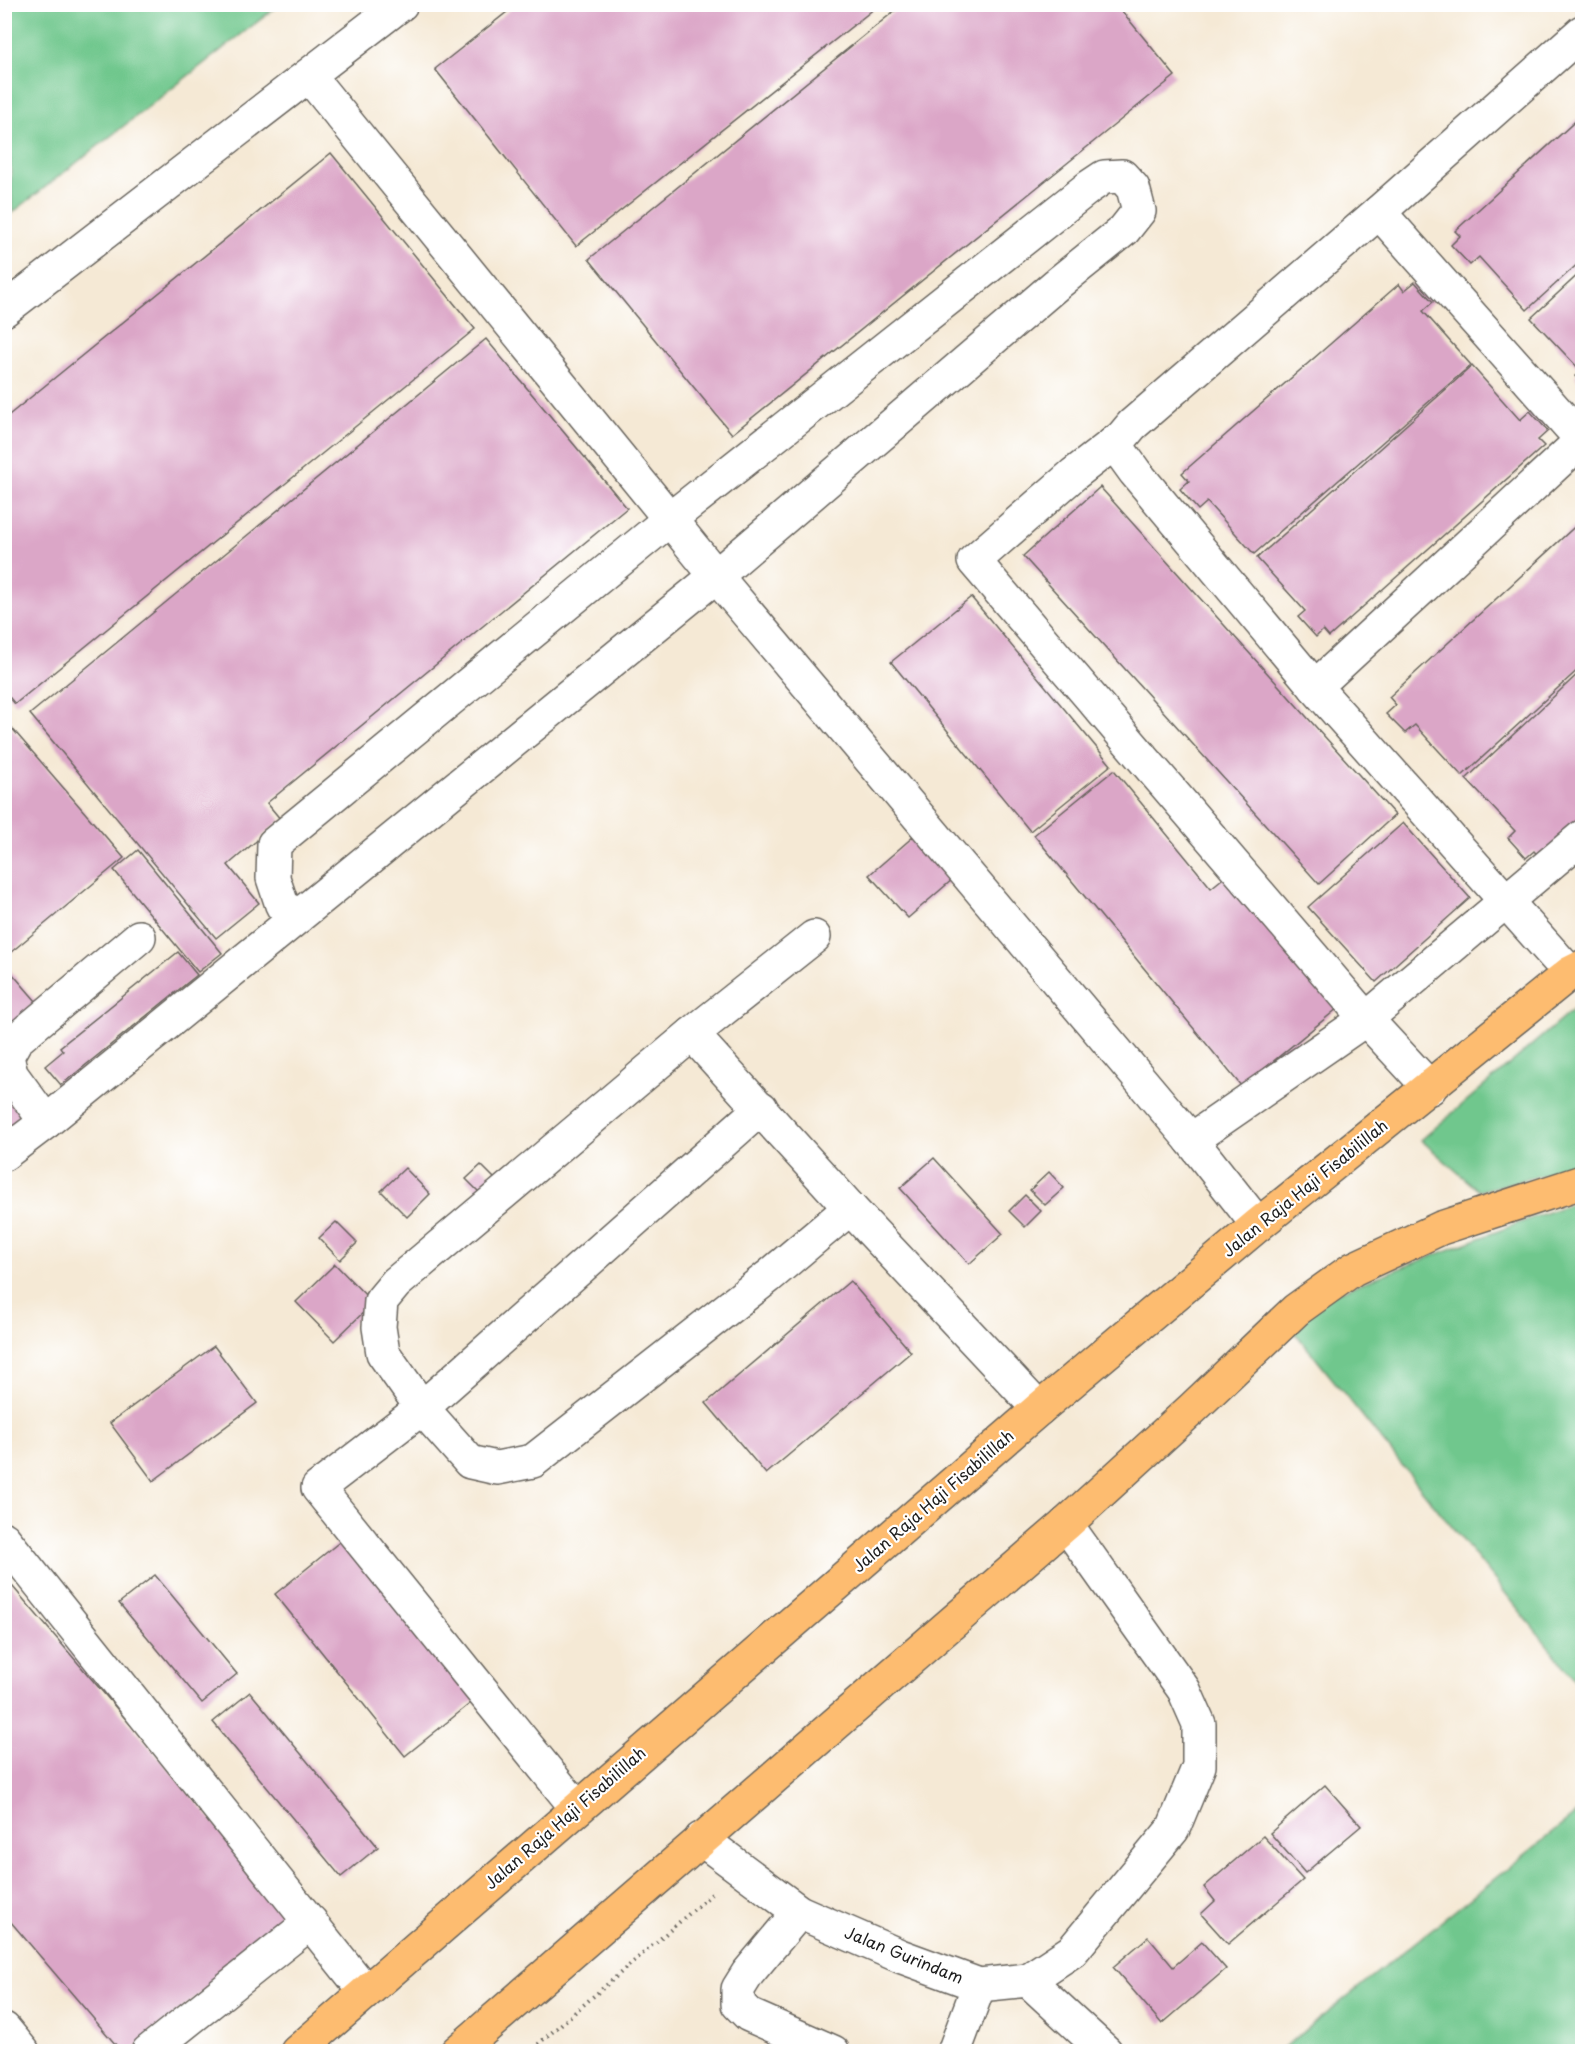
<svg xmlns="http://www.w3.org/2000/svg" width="1587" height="2056" viewBox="0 0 1587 2056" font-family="'Playpen Sans',sans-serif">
	<rect width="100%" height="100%" fill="#fff"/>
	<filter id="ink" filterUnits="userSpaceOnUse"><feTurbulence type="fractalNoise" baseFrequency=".0167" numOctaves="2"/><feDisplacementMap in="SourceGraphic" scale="12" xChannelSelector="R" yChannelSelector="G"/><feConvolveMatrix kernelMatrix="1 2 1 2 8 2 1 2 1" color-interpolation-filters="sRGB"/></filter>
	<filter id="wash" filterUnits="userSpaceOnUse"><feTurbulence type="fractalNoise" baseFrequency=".008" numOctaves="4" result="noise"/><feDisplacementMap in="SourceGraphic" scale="24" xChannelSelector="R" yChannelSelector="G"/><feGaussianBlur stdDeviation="1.35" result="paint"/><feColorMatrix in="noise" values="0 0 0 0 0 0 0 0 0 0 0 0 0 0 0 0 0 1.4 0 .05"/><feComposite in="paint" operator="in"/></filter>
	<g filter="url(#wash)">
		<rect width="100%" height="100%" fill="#f5e9d5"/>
		<g fill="#70c78d" stroke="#467254" stroke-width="1.5">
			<polygon points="5,5 5,4 279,5 12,213"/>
			<polygon points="1582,1002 1582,1165 1479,1191 1421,1140"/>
			<polygon points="1582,1199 1582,1688 1280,1314"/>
			<polygon points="1582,1809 1582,2051 1279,2051"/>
		</g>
		<g id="blocks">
			<g fill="#dba6c7">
				<polygon points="517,4 880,4 576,246 435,69"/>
				<polygon points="903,4 1116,4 1175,76 732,434 589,259"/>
				<polygon points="1582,115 1582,260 1527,310 1479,257 1470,265 1451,245 1460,236 1455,231"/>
				<polygon points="331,153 475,329 15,704 4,691 4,419"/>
				<polygon points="1582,271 1582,384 1575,376 1581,371 1531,318"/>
				<polygon points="1415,282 1433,302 1423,311 1471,365 1254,554 1207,502 1198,510 1180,489 1189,481 1182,473 1399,284 1404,291"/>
				<polygon points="486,339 627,508 267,803 281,820 228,865 259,903 216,938 30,714"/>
				<polygon points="1472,366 1520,420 1530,411 1548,431 1538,440 1544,446 1329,637 1323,630 1316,637 1298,617 1305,611 1257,558"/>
				<polygon points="1100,487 1395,815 1319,884 1023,556"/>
				<polygon points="1582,520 1582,666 1462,776 1415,725 1405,733 1386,714 1396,705 1389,697"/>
				<polygon points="971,597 1111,765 1030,831 891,662"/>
				<polygon points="1582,670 1582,818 1540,858 1534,851 1526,858 1508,838 1515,831 1466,779"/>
				<polygon points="4,719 124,858 4,958"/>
				<polygon points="1114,770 1211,888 1227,875 1338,1008 1242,1087 1034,835"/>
				<polygon points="1403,823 1470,898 1376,982 1308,907"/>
				<polygon points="914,836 953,879 908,918 869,875"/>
				<polygon points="138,850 222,953 198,972 114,870"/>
				<polygon points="178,952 197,975 61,1085 45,1066 63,1051 60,1047"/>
				<polygon points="4,964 42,1008 4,1040"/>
				<polygon points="4,1095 25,1118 4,1136"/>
				<polygon points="934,1158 1003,1234 969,1264 900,1188"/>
				<polygon points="481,1165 502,1186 487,1200 466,1179"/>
				<polygon points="405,1168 430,1194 407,1217 381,1191"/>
				<polygon points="1049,1172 1064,1188 1045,1205 1030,1190"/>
				<polygon points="1025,1195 1041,1211 1025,1227 1009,1211"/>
				<polygon points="336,1222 357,1243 340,1260 319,1238"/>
				<polygon points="335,1264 373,1303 334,1341 296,1302"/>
				<polygon points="850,1281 911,1352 766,1474 706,1403"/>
				<polygon points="214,1346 257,1403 153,1481 110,1423"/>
				<polygon points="347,1536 477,1698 405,1756 275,1594"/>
				<polygon points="155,1575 237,1674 202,1703 119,1603"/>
				<polygon points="7,1580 293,1915 131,2052 122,2052 4,1914 4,1583"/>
				<polygon points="250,1692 378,1847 341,1877 213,1722"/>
				<polygon points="1325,1785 1361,1826 1305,1873 1270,1833"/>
				<polygon points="1263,1836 1303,1880 1228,1944 1201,1914 1215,1901 1204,1887"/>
				<polygon points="1148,1937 1173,1967 1202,1942 1226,1969 1162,2024 1113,1967"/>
			</g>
		</g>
	</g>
	<g filter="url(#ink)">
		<use href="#blocks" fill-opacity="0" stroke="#68645d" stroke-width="1.5"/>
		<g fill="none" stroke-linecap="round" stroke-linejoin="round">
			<g stroke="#68645d" stroke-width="36">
				<g id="minor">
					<polyline points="309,76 716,576 1191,1140 1258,1225"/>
					<polyline points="1379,212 1582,440"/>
					<polyline points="4,310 401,4"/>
					<polyline points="1114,443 1135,472 1315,687 1570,973"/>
					<polyline points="1315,687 1582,440"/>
					<polyline points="814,937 692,1034 396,1283 381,1301 379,1327 383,1353 422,1408 470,1462 497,1468 533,1461 768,1277 850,1208"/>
					<polyline points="692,1034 850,1208 1039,1409"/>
					<polyline points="1430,1088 1366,1019 974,561 1074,474 1122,437 1132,425 1379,212 1582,32"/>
					<polyline points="46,1122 11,1074 7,1056 16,1040 139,937"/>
					<polyline points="1191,1140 1366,1019 1582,837"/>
					<polyline points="4,1154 46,1122 716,576 1057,284 1124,230 1139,211 1133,188 1122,176 1104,177 1089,187 670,519 274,844 273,878 282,905 298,917"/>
					<polyline points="4,1539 365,1991"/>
					<polyline points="577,1808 318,1488 422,1408 761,1108"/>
					<polyline points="701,1839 799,1912 900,1956 979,1985 1028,1980 1106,2052"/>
					<polyline points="799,1912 748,1973 738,1989 738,2004 749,2015 833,2052"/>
					<polyline points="1028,1980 1072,1951 1173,1829 1199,1766 1199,1724 1184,1690 1066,1524"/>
					<polyline points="4,2029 23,2052"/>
					<polyline points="148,2052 311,1922"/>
					<polyline points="954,2052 979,1985"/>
				</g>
			</g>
			<g stroke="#68645d" stroke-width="36">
				<g id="major">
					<polyline points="297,2052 1039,1409 1258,1225 1570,973 1582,967"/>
					<polyline points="457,2052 1066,1524 1193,1408 1296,1310 1353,1269 1441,1228 1582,1182"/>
				</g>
			</g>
			<polyline stroke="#68645d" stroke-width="4" stroke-dasharray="1.5 4.5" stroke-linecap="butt" points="529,2052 713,1893"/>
			<use href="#minor" stroke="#fff" stroke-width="33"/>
			<use href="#major" stroke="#fdbc6f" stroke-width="33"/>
		</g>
	</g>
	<g text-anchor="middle" stroke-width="4.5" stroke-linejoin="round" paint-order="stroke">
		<g font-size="16" fill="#1c1c1c" stroke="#fff">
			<text transform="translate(1305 1188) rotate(-39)" y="6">Jalan Raja Haji Fisabilillah</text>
			<text transform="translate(933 1501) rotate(-41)" y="6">Jalan Raja Haji Fisabilillah</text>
			<text transform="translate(565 1818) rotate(-41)" y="6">Jalan Raja Haji Fisabilillah</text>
			<text transform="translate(904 1955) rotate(22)" y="6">Jalan Gurindam</text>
		</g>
	</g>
	<rect width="1587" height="2056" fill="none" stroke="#fff" stroke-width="24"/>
</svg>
